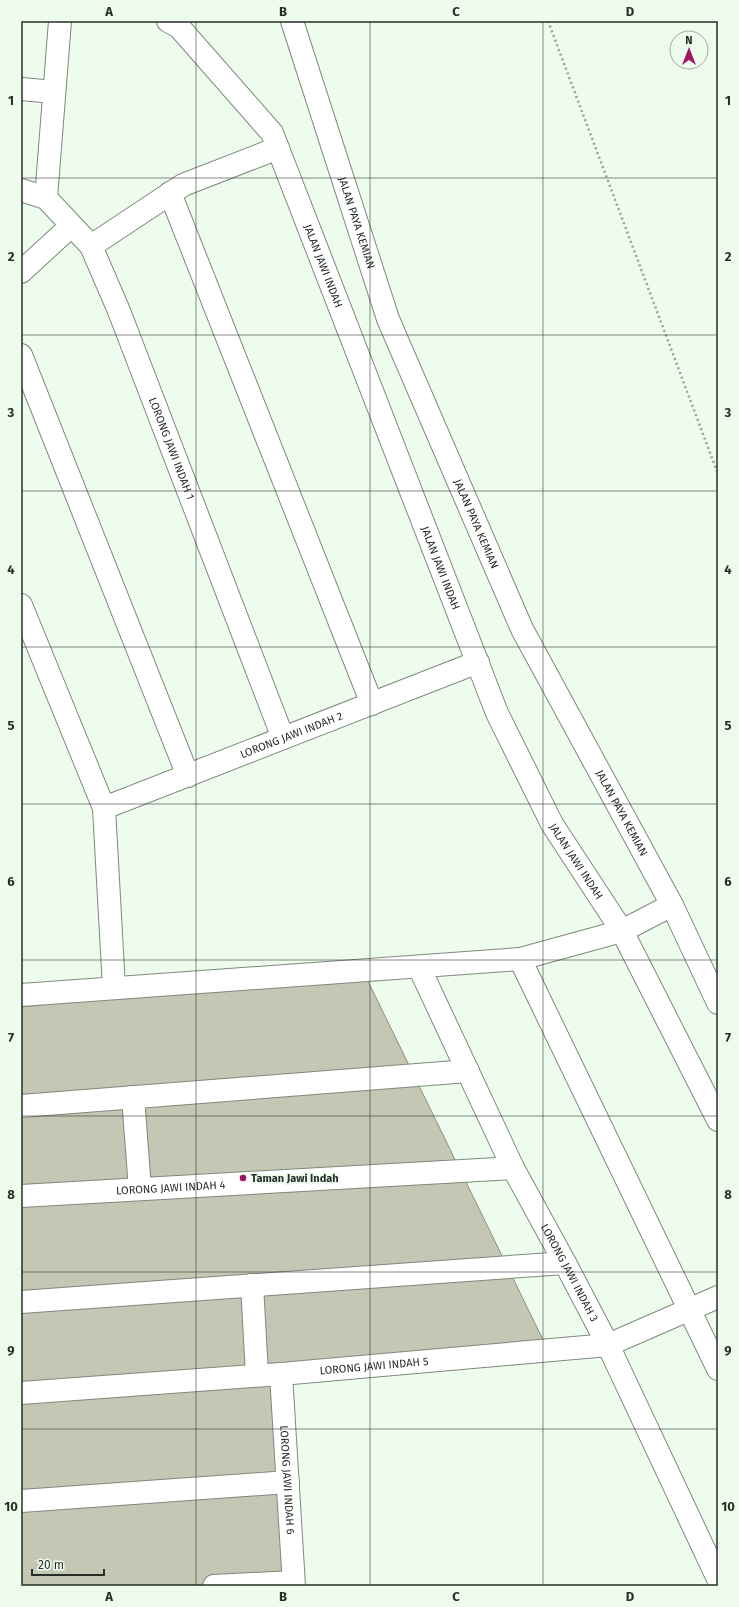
<svg xmlns="http://www.w3.org/2000/svg" width="739" height="1607" viewBox="0 0 739 1607" font-family="'Fira Sans',sans-serif">
	<rect width="100%" height="100%" fill="#eefced"/>
	<polygon fill="#c4c7b4" stroke="#8c8e7d" points="363,971 548,1350 281,1374 298,1586 21,1586 21,1007"/>
	<g fill="none" stroke-linecap="round" stroke-linejoin="round">
		<g stroke="#7d8a7c" stroke-width="24">
			<g id="minor">
				<path id="s1" d="M168 21 179 27 272 133 497 713 552 824 622 931 718 1120"/>
				<polyline points="21,89 54,92"/>
				<path id="s2" d="M21 190 46 198 91 246 119 311 283 738"/>
				<polyline points="170,193 372,704"/>
				<polyline points="46,198 60,21"/>
				<polyline points="91,246 183,185 278,148"/>
				<polyline points="21,272 71,226"/>
				<polyline points="21,355 188,776"/>
				<polyline points="21,605 104,808 114,988"/>
				<path id="s3" d="M104 808 478 662"/>
				<polyline points="520,959 718,1369"/>
				<path id="s4" d="M419 967 513 1168 565 1263 608 1345 718 1579"/>
				<polyline points="21,995 520,959 622,931 672,905"/>
				<polyline points="133,1097 140,1189"/>
				<polyline points="21,1106 468,1071"/>
				<path id="s5" d="M21 1196 513 1168"/>
				<polyline points="252,1285 257,1375"/>
				<polyline points="21,1302 565,1263"/>
				<path id="s6" d="M281 1374 294 1586"/>
				<path id="s7" d="M21 1393 281 1374 608 1345 718 1297"/>
				<polyline points="21,1501 288,1482"/>
				<polyline points="214,1586 293,1582"/>
			</g>
		</g>
		<g stroke="#7d8a7c" stroke-width="24">
			<g id="major">
				<path id="s8" d="M292 21 388 319 522 629 672 905 718 1003"/>
			</g>
		</g>
		<polyline stroke="#97a196" stroke-width="2.5" stroke-dasharray="2 3" stroke-linecap="butt" points="548,21 718,474"/>
		<use href="#minor" stroke="#fff" stroke-width="22"/>
		<use href="#major" stroke="#fff" stroke-width="22"/>
	</g>
	<path fill="none" stroke="#282d27" stroke-width="1" stroke-opacity="0.55" d="M196 21V1586M370 21V1586M543 21V1586M21 178H718M21 335H718M21 491H718M21 647H718M21 804H718M21 960H718M21 1116H718M21 1272H718M21 1429H718"/>
	<circle fill="#a01662" stroke="#eefced" stroke-width="1.5" cx="243" cy="1178" r="4"/>
	<g text-anchor="middle" stroke-width="4" stroke-linejoin="round" paint-order="stroke">
		<g font-size="11" fill="#282d27" stroke="#eefced">
			<text dy="4" stroke="none"><textPath href="#s8" startOffset="212">JALAN PAYA KEMIAN</textPath></text>
			<text dy="4" stroke="none"><textPath href="#s1" startOffset="296">JALAN JAWI INDAH</textPath></text>
			<text dy="4" stroke="none"><textPath href="#s2" startOffset="310">LORONG JAWI INDAH 1</textPath></text>
			<text dy="4" stroke="none"><textPath href="#s8" startOffset="536">JALAN PAYA KEMIAN</textPath></text>
			<text dy="4" stroke="none"><textPath href="#s1" startOffset="620">JALAN JAWI INDAH</textPath></text>
			<text dy="4" stroke="none"><textPath href="#s3" startOffset="201">LORONG JAWI INDAH 2</textPath></text>
			<text dy="4" stroke="none"><textPath href="#s8" startOffset="860">JALAN PAYA KEMIAN</textPath></text>
			<text dy="4" stroke="none"><textPath href="#s1" startOffset="944">JALAN JAWI INDAH</textPath></text>
			<text dy="4" stroke="none"><textPath href="#s5" startOffset="150">LORONG JAWI INDAH 4</textPath></text>
			<text dy="4" stroke="none"><textPath href="#s4" startOffset="341">LORONG JAWI INDAH 3</textPath></text>
			<text dy="4" stroke="none"><textPath href="#s7" startOffset="354">LORONG JAWI INDAH 5</textPath></text>
			<text dy="4" stroke="none"><textPath href="#s6" startOffset="106">LORONG JAWI INDAH 6</textPath></text>
		</g>
		<g font-size="11" font-weight="bold" fill="#282d27" stroke="#eefced" text-anchor="start">
			<text x="251" y="1182">Taman Jawi Indah</text>
		</g>
	</g>
	<rect width="739" height="1607" fill="none" stroke="#eefced" stroke-width="44"/>
	<g transform="translate(689 50)"><circle r="19" fill="#eefced" stroke="#9fa99e"/>
	<path d="M0-3L7 15L0 10L-7 15Z" fill="#a01662"/>
	<text y="-6" font-size="11" font-weight="bold" text-anchor="middle" fill="#282d27">N</text>
	</g>
	<path d="M32 1569v6h72v-6" fill="none" stroke="#282d27" stroke-width="2"/>
	<text x="38" y="1569" font-size="12" fill="#282d27" stroke="#eefced" stroke-width="3" paint-order="stroke">20 m</text>
	<rect x="22" y="22" width="695" height="1563" fill="none" stroke="#282d27" stroke-width="1.5"/>
	<g font-size="13" text-anchor="middle" font-weight="bold" fill="#282d27">
		<text x="109" y="16">A</text>
		<text x="283" y="16">B</text>
		<text x="456" y="16">C</text>
		<text x="630" y="16">D</text>
		<text x="11" y="105">1</text>
		<text x="728" y="105">1</text>
		<text x="11" y="261">2</text>
		<text x="728" y="261">2</text>
		<text x="11" y="417">3</text>
		<text x="728" y="417">3</text>
		<text x="11" y="574">4</text>
		<text x="728" y="574">4</text>
		<text x="11" y="730">5</text>
		<text x="728" y="730">5</text>
		<text x="11" y="886">6</text>
		<text x="728" y="886">6</text>
		<text x="11" y="1042">7</text>
		<text x="728" y="1042">7</text>
		<text x="11" y="1199">8</text>
		<text x="728" y="1199">8</text>
		<text x="11" y="1355">9</text>
		<text x="728" y="1355">9</text>
		<text x="11" y="1511">10</text>
		<text x="728" y="1511">10</text>
		<text x="109" y="1601">A</text>
		<text x="283" y="1601">B</text>
		<text x="456" y="1601">C</text>
		<text x="630" y="1601">D</text>
	</g>
</svg>
